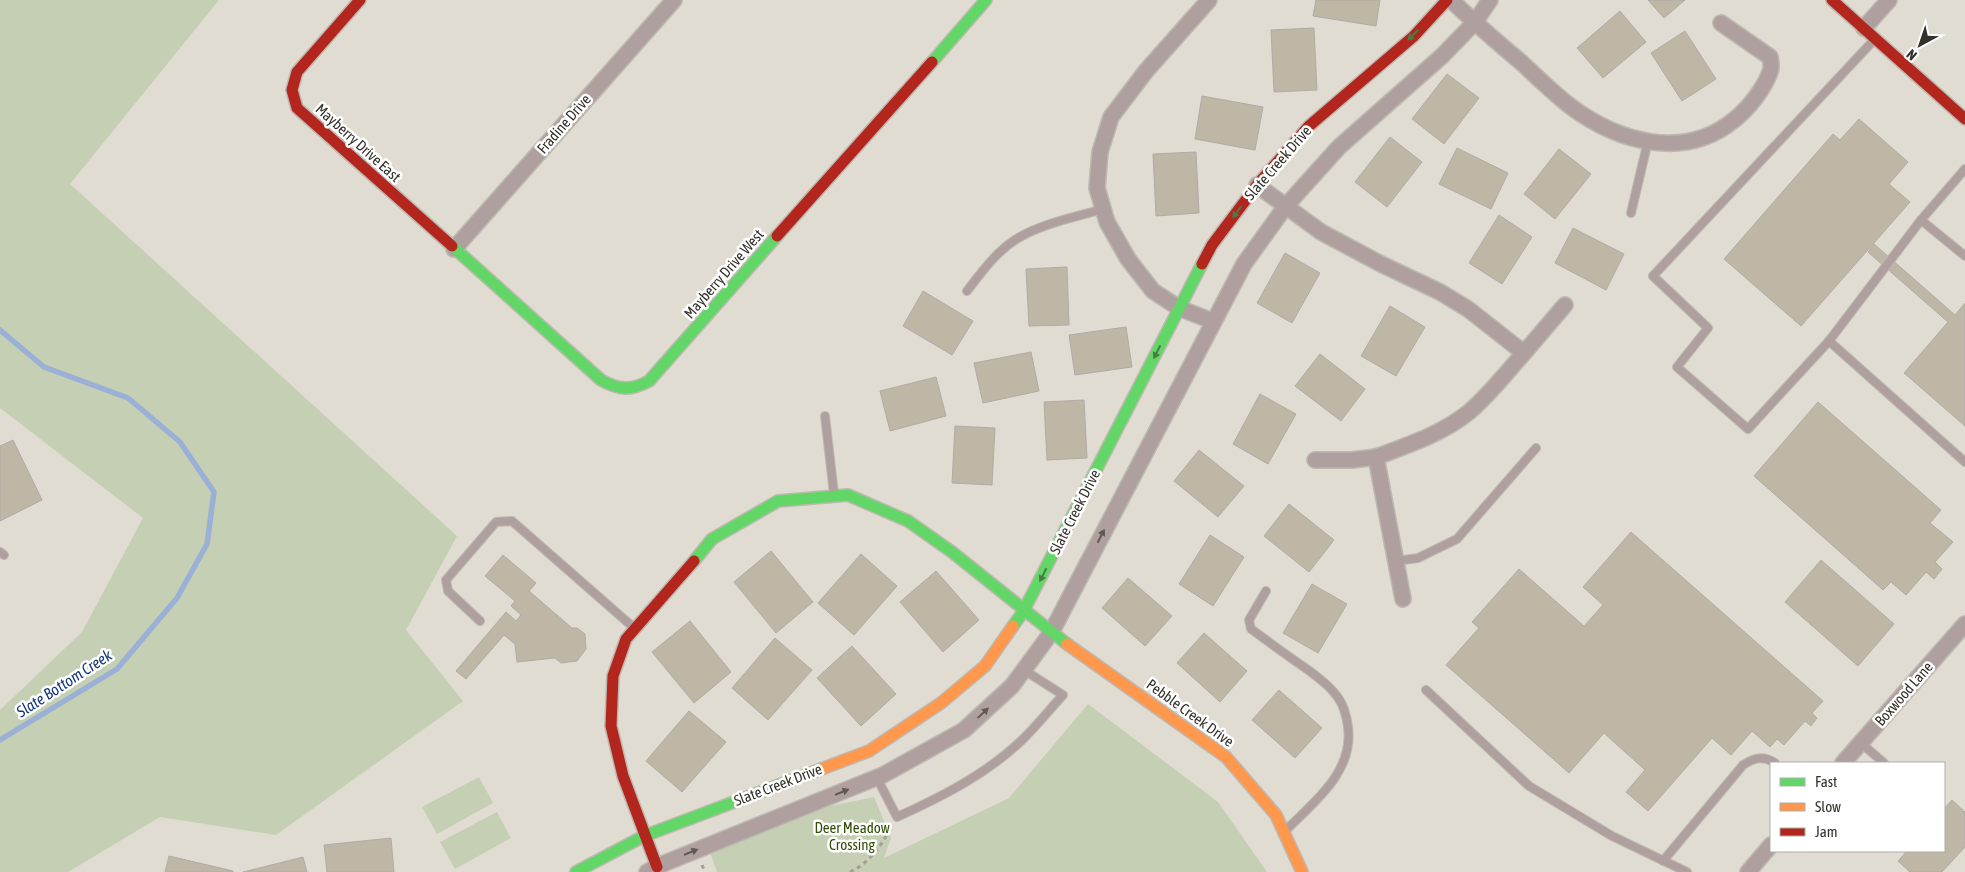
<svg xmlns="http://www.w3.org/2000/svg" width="1965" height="872" viewBox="0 0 1965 872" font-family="'Asap Condensed',sans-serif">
	<rect width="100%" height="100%" fill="#e0dcd2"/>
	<g fill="#c4cfb3">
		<polygon points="0,0 219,0 70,184 457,536 406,630 463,701 276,835 160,817 68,872 0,872 0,710 82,632 143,518 0,408"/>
		<polygon points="1088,704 1218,802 1267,872 717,872 710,852 816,809 874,797 891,838 884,858 1009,798"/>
		<polygon points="479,777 493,803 437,834 422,807"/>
		<polygon points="497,812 511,838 455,869 440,842"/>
	</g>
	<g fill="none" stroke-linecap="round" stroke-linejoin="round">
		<polyline stroke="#9bb0d6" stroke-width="5.5" points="0,330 44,367 128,398 180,442 214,492 207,544 177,598 117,669 0,740"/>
	</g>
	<g fill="#beb7a5" stroke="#b0aca5">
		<polygon points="1316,0 1380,0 1376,26 1313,16"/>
		<polygon points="1648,0 1685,0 1664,18"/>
		<polygon points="1620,11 1646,42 1603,78 1577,48"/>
		<polygon points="1314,28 1317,90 1274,92 1271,30"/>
		<polygon points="1685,31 1716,79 1682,101 1651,53"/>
		<polygon points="1447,74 1479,98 1444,144 1412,119"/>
		<polygon points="1202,96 1263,107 1255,150 1195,139"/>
		<polygon points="1859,119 1908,162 1889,184 1910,202 1801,326 1724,259 1833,134 1840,140"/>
		<polygon points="1390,137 1422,162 1387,207 1355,182"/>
		<polygon points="1457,148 1508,173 1491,209 1439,184"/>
		<polygon points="1559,149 1591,174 1555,219 1524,194"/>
		<polygon points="1196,152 1199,213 1156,216 1153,154"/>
		<polygon points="1499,215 1532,237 1502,284 1469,263"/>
		<polygon points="1573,228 1624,254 1606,290 1555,263"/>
		<polygon points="1874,244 1955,315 1965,303 1965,426 1904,373 1948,322 1868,252"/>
		<polygon points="1285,253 1320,273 1292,323 1257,303"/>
		<polygon points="1067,267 1069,325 1029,326 1026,269"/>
		<polygon points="923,291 973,321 952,355 903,326"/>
		<polygon points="1390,306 1425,327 1396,376 1361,356"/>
		<polygon points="1126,327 1132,367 1075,375 1069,335"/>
		<polygon points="1031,352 1039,391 983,403 974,363"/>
		<polygon points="1320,354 1365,389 1341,421 1295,386"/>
		<polygon points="936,377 946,416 890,431 880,391"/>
		<polygon points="1260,394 1296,414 1268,464 1233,444"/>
		<polygon points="1084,400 1087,458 1047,460 1044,402"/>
		<polygon points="1818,402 1941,510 1930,523 1953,542 1935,562 1942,569 1934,579 1926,572 1906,595 1891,582 1883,590 1754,476"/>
		<polygon points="955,426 995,428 992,485 952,483"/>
		<polygon points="13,440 42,500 0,521 0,446"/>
		<polygon points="1199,450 1244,486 1218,517 1174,481"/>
		<polygon points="1289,504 1334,540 1309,572 1264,536"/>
		<polygon points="1631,532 1823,701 1812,713 1817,718 1811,726 1805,721 1784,745 1777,739 1770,747 1752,731 1731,755 1712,738 1648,811 1626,792 1645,770 1604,733 1569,773 1446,665 1479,628 1472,622 1519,569 1584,626 1603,605 1583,587"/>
		<polygon points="1210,535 1244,557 1213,606 1179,584"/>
		<polygon points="771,551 813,602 776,633 734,582"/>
		<polygon points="861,554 897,586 854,635 818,603"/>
		<polygon points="503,555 536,583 529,591 572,628 577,628 585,634 586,649 577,661 561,663 555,658 517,662 515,644 504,635 466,679 456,671 506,612 516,621 521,615 511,606 515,601 485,576"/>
		<polygon points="1821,560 1894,624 1858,666 1785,602"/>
		<polygon points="936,571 979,620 943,652 900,602"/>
		<polygon points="1128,578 1172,616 1145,646 1102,608"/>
		<polygon points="1312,584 1347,604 1318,653 1283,633"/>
		<polygon points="690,621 731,672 694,703 652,652"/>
		<polygon points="1204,633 1247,671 1220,702 1177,663"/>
		<polygon points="775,638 812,670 768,720 732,688"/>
		<polygon points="852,646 896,694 861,726 817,678"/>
		<polygon points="1279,690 1322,728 1295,758 1252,720"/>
		<polygon points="689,711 726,742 682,792 646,761"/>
		<polygon points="1952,800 1965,812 1965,847 1942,872 1910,872 1898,861 1907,851 1944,851 1944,809"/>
		<polygon points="391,838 394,872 327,872 324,845"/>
		<polygon points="169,856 233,871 233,872 165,872"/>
		<polygon points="303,857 307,872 243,872"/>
	</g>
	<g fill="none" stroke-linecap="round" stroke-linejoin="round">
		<g stroke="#bdb9b1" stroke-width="10">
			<g id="lane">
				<polyline points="1874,40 1653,276 1708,328 1677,367 1748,429 1829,341 1921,220"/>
				<polyline points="1965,169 1921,220 1965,256"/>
				<polyline points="1631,213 1648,141"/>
				<path d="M967 291C981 273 996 252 1015 240 1039 224 1076 217 1103 209"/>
				<polyline points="1829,341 1965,462"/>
				<polyline points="825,416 834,494"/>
				<polyline points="0,552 4,555"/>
				<polyline points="1396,561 1418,558 1457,539 1536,448"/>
				<path d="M1266 591 1249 620 1251 629C1269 642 1286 655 1304 667 1315 675 1328 684 1336 695 1343 703 1347 717 1348 727 1354 772 1314 802 1285 831"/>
				<polyline points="480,621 448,591 446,580 496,522 512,521 633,627"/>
				<polyline points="1426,690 1529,786 1612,836 1687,872"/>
				<polyline points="1861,743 1884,763"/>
				<path d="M877 778 897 817C941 797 985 775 1021 741 1036 727 1049 710 1063 695L1024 670"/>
				<path d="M1663 861 1743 765C1754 758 1763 755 1775 763"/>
			</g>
		</g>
		<g stroke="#bdb9b1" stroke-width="18">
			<g id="street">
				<polyline points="1209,0 1146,71 1111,117 1100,152 1097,188 1107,222 1128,259 1153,291 1179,308 1212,321"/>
				<path d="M1451 0C1474 22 1498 43 1522 63 1538 78 1553 93 1570 106 1618 142 1684 161 1734 120 1748 109 1764 89 1770 72 1772 68 1771 62 1770 57L1721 23"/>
				<polyline points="1864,28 1889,0"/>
				<path d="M1257 185 1321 232 1381 264 1440 292 1468 309 1524 353C1506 373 1489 395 1469 412 1442 434 1408 445 1376 457L1403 599"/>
				<polyline points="454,249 674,0"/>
				<polyline points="1524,353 1565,305"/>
				<polyline points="1315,460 1352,460 1376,457"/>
				<polyline points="1843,763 1965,624"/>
				<polyline points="647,872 665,863 883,775 964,730 1012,686 1051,633 1244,264 1285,207 1339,147 1442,56 1475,22 1490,0"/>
				<polyline points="1748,872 1771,845"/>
			</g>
		</g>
		<g stroke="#bdb9b1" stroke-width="14">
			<g id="fast">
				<polyline points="932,62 986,0"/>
				<path d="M452 246 601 380C619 390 631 391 649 381L777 236"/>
				<polyline points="694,561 712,539 778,501 848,495 908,521 952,552 1067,644"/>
				<polyline points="1013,626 1023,612 1202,264"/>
				<polyline points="576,872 644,836 816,771"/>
			</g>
		</g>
		<g stroke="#bdb9b1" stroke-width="14">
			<g id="slow">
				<polyline points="1067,644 1226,757 1276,815 1302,872"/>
				<polyline points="816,771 869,751 941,703 985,666 1013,626"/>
			</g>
		</g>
		<g stroke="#bdb9b1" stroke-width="14">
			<g id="jam">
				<polyline points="360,0 297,72 292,90 297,108 452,246"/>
				<polyline points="1832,0 1965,119"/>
				<polyline points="777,236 932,62"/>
				<polyline points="1202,264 1212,245 1257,185 1309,126 1414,36 1447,0"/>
				<polyline points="657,867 623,776 611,726 613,676 626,639 694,561"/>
			</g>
		</g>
		<g stroke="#a99d9b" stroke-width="3" stroke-dasharray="4 4" stroke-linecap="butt">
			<polyline points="702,865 705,872"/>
			<path d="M850 872C871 862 881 845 892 826"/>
		</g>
		<use href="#lane" stroke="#afa09f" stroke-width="8"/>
		<use href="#street" stroke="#afa09f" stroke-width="15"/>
		<use href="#fast" stroke="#63d668" stroke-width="11"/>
		<use href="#slow" stroke="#ff974d" stroke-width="11"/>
		<use href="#jam" stroke="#b3261e" stroke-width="11"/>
	</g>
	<defs><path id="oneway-solid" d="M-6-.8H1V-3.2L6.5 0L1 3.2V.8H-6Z" transform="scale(1.25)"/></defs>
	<g fill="#497b46">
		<use href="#oneway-solid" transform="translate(1413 35) rotate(136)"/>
		<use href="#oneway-solid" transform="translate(1237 212) rotate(127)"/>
		<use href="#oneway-solid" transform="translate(1157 352) rotate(117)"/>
		<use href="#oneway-solid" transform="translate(1043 575) rotate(117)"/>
	</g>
	<g fill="#5f5853">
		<use href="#oneway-solid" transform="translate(1101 536) rotate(-63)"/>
		<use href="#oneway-solid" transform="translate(983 713) rotate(-43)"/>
		<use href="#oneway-solid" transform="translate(842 792) rotate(-22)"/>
		<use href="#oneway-solid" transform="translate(691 852) rotate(-22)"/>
	</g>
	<g text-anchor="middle" stroke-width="5" stroke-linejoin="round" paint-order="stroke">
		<g font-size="15" fill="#34312a" stroke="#fff">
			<text transform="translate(564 124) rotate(-49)" y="5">Fradine Drive</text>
			<text transform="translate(358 143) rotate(42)" y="5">Mayberry Drive East</text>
			<text transform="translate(1278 163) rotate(-49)" y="5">Slate Creek Drive</text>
			<text transform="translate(724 274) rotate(-49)" y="5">Mayberry Drive West</text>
			<text transform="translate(1075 512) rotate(-63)" y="5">Slate Creek Drive</text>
			<text transform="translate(1904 694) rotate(-49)" y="5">Boxwood Lane</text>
			<text transform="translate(1190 713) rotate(36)" y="5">Pebble Creek Drive</text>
			<text transform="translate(778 785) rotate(-21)" y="5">Slate Creek Drive</text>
		</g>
		<g font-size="15" fill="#314e08" stroke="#fff">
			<text x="852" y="833">Deer Meadow<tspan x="852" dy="17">Crossing</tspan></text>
		</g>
		<g font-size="16" font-style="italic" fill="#16387c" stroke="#fff">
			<text transform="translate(64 683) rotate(-33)" y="6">Slate Bottom Creek</text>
		</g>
	</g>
	<rect x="1770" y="762" width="175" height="90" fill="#ffffff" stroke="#aeadaa"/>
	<rect x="1780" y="778" width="25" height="8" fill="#63d668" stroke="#aeadaa"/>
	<text x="1815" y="787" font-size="15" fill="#34312a">Fast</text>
	<rect x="1780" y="803" width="25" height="8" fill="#ff974d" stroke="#aeadaa"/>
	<text x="1815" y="812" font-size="15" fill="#34312a">Slow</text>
	<rect x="1780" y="828" width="25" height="8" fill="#b3261e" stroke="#aeadaa"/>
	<text x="1815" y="837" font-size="15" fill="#34312a">Jam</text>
	<g transform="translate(1920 45) rotate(220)" stroke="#ffffff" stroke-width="4" paint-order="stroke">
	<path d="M0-4L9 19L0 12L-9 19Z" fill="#34312a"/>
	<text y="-8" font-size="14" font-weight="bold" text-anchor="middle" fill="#34312a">N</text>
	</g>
</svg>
